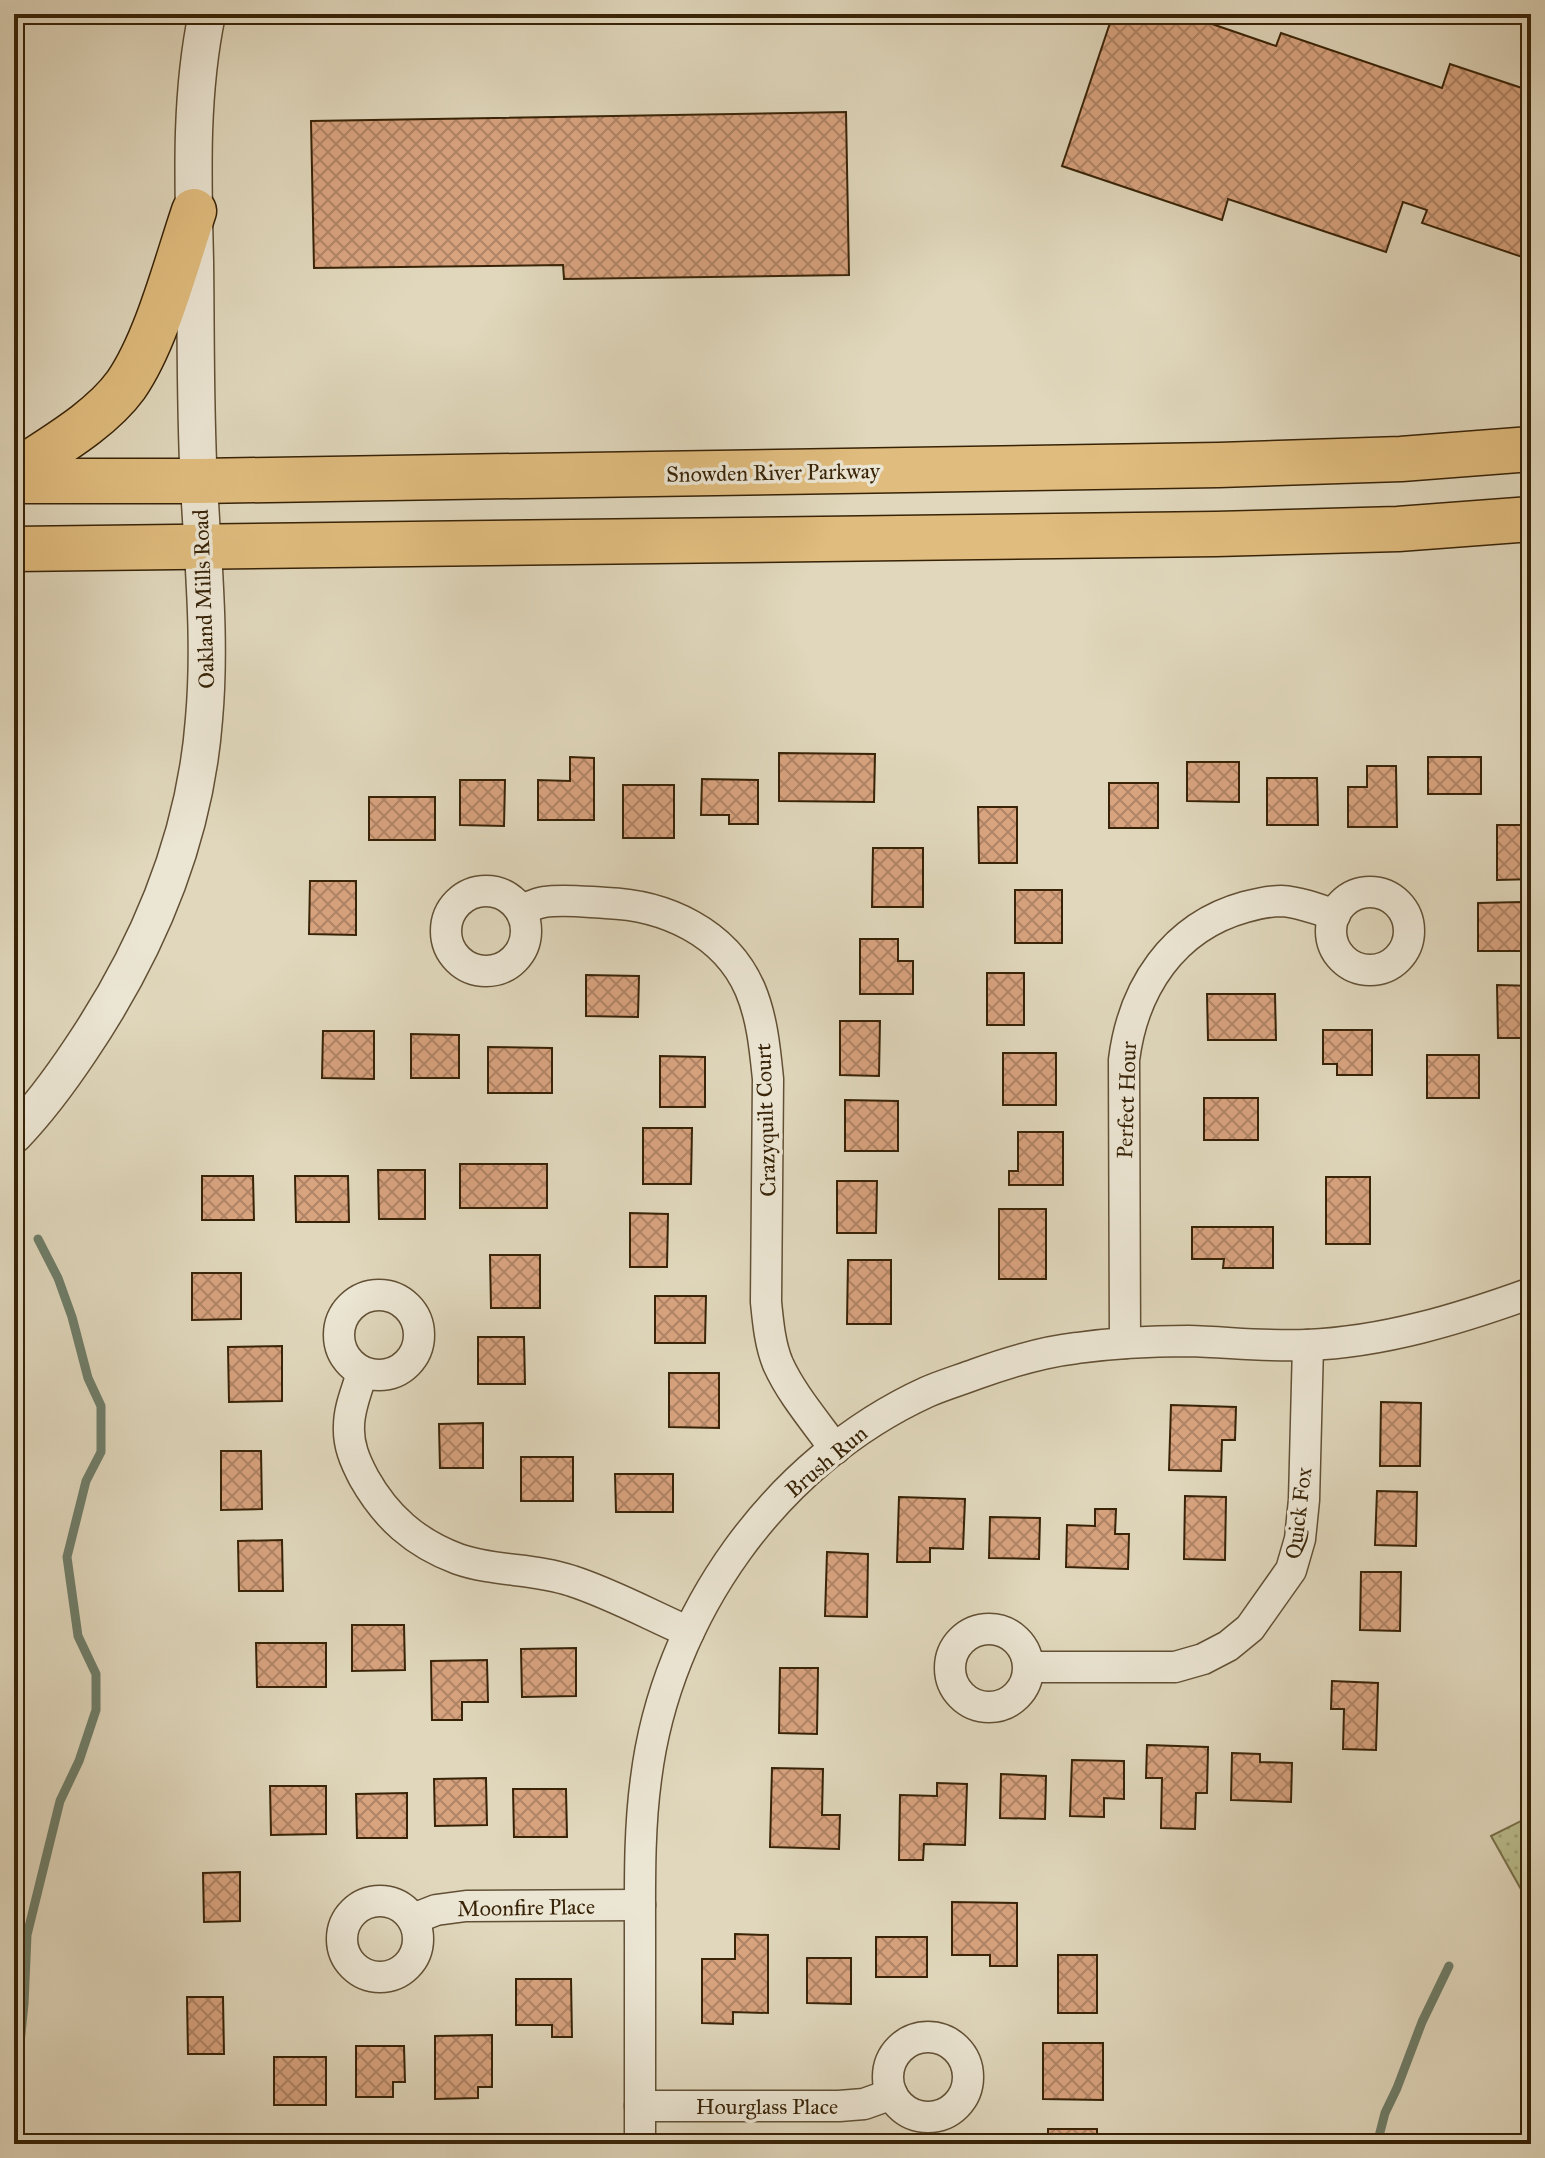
<svg xmlns="http://www.w3.org/2000/svg" width="1545" height="2158" viewBox="0 0 1545 2158" font-family="'IM FELL Great Primer',serif">
	<defs>
		<pattern id="park-dots" width="8" height="8" patternUnits="userSpaceOnUse" patternTransform="scale(2)"><rect width="8" height="8" fill="#b9bc8c"/><path d="M2 2h.1M6 6h.1" fill="none" stroke="#a0a177" stroke-width="1.8" stroke-linecap="round"/></pattern>
		<pattern id="building-cross-hatch" width="8" height="8" patternUnits="userSpaceOnUse" patternTransform="scale(2)"><rect width="8" height="8" fill="#d8a37f"/><path d="M0 0l8 8M0 8l8-8" fill="none" stroke="#b08466"/></pattern>
	</defs>
	<rect width="100%" height="100%" fill="#e0d7bc"/>
	<filter id="stains"><feTurbulence type="fractalNoise" baseFrequency=".0025" numOctaves="4"/><feColorMatrix values="0 0 0 0 .2 0 0 0 0 .09 0 0 0 0 .02 0 0 0 .5 -.17"/></filter>
	<radialGradient id="worn" r=".72"><stop offset=".6" stop-color="#630" stop-opacity="0"/><stop offset="1" stop-color="#630" stop-opacity=".3"/></radialGradient>
	<g fill="url(#park-dots)" stroke="#78704a" stroke-width="2">
		<rect x="1523" y="1680" width="8" height="39"/>
		<polygon points="1531,1816 1531,1907 1491,1836"/>
	</g>
	<g fill="none" stroke-linecap="round" stroke-linejoin="round">
		<g stroke="#6f7e6a" stroke-width="9">
			<polyline points="14,2102 24,2004 27,1935 60,1801 79,1761 96,1710 96,1674 78,1636 67,1557 86,1481 101,1452 101,1406 88,1378 72,1317 58,1278 38,1239"/>
			<polyline points="1377,2144 1385,2113 1397,2088 1422,2022 1449,1966"/>
		</g>
	</g>
	<g fill="url(#building-cross-hatch)" stroke="#382307" stroke-width="2">
		<polygon points="1113,14 1183,14 1276,46 1281,33 1442,88 1450,64 1531,91 1531,260 1422,223 1427,210 1403,202 1386,252 1228,199 1222,220 1062,166"/>
		<polygon points="846,112 849,275 564,279 563,265 314,268 311,121"/>
		<polygon points="779,753 875,754 874,802 779,801"/>
		<polygon points="570,757 594,758 594,820 538,820 538,780 570,781"/>
		<rect x="1428" y="757" width="53" height="37"/>
		<polygon points="1187,762 1239,762 1239,802 1187,801"/>
		<polygon points="1367,766 1396,766 1397,827 1348,827 1348,787 1367,787"/>
		<polygon points="1267,778 1317,778 1318,825 1267,825"/>
		<polygon points="702,779 758,780 758,824 729,824 729,815 701,815"/>
		<polygon points="460,780 505,780 504,826 460,825"/>
		<rect x="1109" y="783" width="49" height="45"/>
		<rect x="623" y="785" width="51" height="53"/>
		<rect x="369" y="797" width="66" height="43"/>
		<polygon points="978,807 1017,807 1017,863 979,863"/>
		<polygon points="1497,825 1531,825 1531,879 1497,880"/>
		<polygon points="873,848 923,848 923,907 872,907"/>
		<polygon points="310,881 356,881 356,935 309,934"/>
		<rect x="1015" y="890" width="47" height="53"/>
		<polygon points="1521,902 1521,951 1478,951 1478,903"/>
		<polygon points="860,939 898,939 898,961 913,961 913,994 860,994"/>
		<rect x="987" y="973" width="37" height="52"/>
		<polygon points="586,975 639,976 638,1017 586,1016"/>
		<polygon points="1497,985 1531,986 1531,1038 1498,1038"/>
		<polygon points="1207,994 1275,994 1276,1040 1208,1040"/>
		<polygon points="840,1021 880,1021 879,1076 840,1075"/>
		<polygon points="1323,1030 1372,1030 1372,1075 1337,1075 1337,1064 1323,1064"/>
		<polygon points="323,1031 374,1031 374,1079 322,1078"/>
		<polygon points="411,1034 459,1035 459,1078 411,1078"/>
		<polygon points="488,1047 552,1048 552,1093 488,1093"/>
		<rect x="1003" y="1053" width="53" height="52"/>
		<rect x="1427" y="1055" width="52" height="43"/>
		<polygon points="660,1056 705,1057 705,1107 660,1107"/>
		<rect x="1204" y="1098" width="54" height="42"/>
		<polygon points="845,1100 898,1101 898,1151 845,1151"/>
		<polygon points="643,1128 692,1128 691,1184 643,1184"/>
		<polygon points="1018,1132 1063,1132 1063,1185 1009,1185 1009,1171 1018,1171"/>
		<rect x="460" y="1164" width="87" height="44"/>
		<polygon points="378,1170 425,1170 425,1219 379,1219"/>
		<polygon points="202,1176 253,1176 254,1220 202,1220"/>
		<polygon points="295,1176 348,1176 349,1222 296,1222"/>
		<rect x="1326" y="1177" width="44" height="67"/>
		<polygon points="837,1181 877,1181 876,1233 837,1233"/>
		<rect x="999" y="1209" width="47" height="70"/>
		<polygon points="630,1213 668,1214 667,1267 630,1267"/>
		<polygon points="1192,1227 1273,1227 1273,1268 1223,1268 1224,1259 1192,1259"/>
		<polygon points="490,1255 540,1255 540,1308 491,1308"/>
		<polygon points="848,1260 891,1260 891,1324 847,1324"/>
		<polygon points="192,1273 241,1273 241,1319 192,1320"/>
		<polygon points="655,1296 706,1296 705,1343 655,1343"/>
		<polygon points="478,1337 524,1337 525,1384 478,1384"/>
		<polygon points="282,1346 282,1401 229,1402 228,1347"/>
		<polygon points="669,1373 719,1373 719,1428 669,1427"/>
		<polygon points="1381,1402 1421,1403 1420,1466 1380,1466"/>
		<polygon points="1171,1405 1236,1407 1235,1440 1222,1440 1221,1471 1169,1470"/>
		<polygon points="483,1423 483,1468 440,1468 439,1424"/>
		<polygon points="221,1451 261,1451 262,1509 221,1510"/>
		<rect x="521" y="1457" width="52" height="44"/>
		<polygon points="615,1474 673,1474 673,1512 616,1512"/>
		<polygon points="1377,1491 1417,1492 1416,1546 1375,1545"/>
		<polygon points="1185,1496 1226,1497 1225,1560 1184,1559"/>
		<polygon points="899,1497 965,1499 963,1549 930,1548 930,1562 897,1562"/>
		<polygon points="1095,1509 1116,1509 1115,1534 1129,1534 1128,1569 1066,1567 1067,1525 1095,1526"/>
		<polygon points="990,1517 1040,1518 1039,1559 989,1558"/>
		<polygon points="282,1540 283,1591 239,1591 238,1541"/>
		<polygon points="827,1552 868,1554 867,1617 825,1616"/>
		<polygon points="1361,1572 1401,1572 1400,1631 1360,1630"/>
		<polygon points="352,1625 404,1625 405,1670 352,1671"/>
		<polygon points="256,1643 326,1643 326,1687 257,1687"/>
		<polygon points="576,1648 576,1696 522,1697 521,1649"/>
		<polygon points="487,1660 488,1702 462,1702 462,1720 432,1720 431,1661"/>
		<polygon points="780,1668 818,1668 817,1734 779,1733"/>
		<polygon points="1332,1681 1378,1683 1376,1750 1343,1749 1344,1709 1331,1709"/>
		<polygon points="1147,1745 1208,1747 1207,1793 1196,1793 1195,1829 1161,1828 1162,1778 1146,1778"/>
		<polygon points="1232,1753 1260,1754 1260,1762 1292,1763 1291,1802 1231,1800"/>
		<polygon points="1072,1760 1124,1761 1124,1799 1104,1798 1104,1817 1070,1816"/>
		<polygon points="772,1768 823,1769 822,1815 840,1815 839,1849 770,1847"/>
		<polygon points="1001,1774 1046,1776 1045,1819 1000,1818"/>
		<polygon points="486,1778 487,1825 435,1826 434,1779"/>
		<polygon points="937,1783 967,1784 965,1845 924,1844 923,1860 899,1860 900,1795 937,1796"/>
		<polygon points="270,1786 326,1786 326,1834 271,1835"/>
		<polygon points="513,1789 566,1789 567,1837 514,1837"/>
		<polygon points="407,1793 407,1838 357,1838 356,1794"/>
		<polygon points="240,1872 240,1921 204,1922 203,1873"/>
		<polygon points="952,1902 1017,1903 1017,1966 990,1966 990,1955 952,1955"/>
		<polygon points="735,1934 768,1935 768,2013 733,2012 733,2024 702,2023 702,1959 735,1959"/>
		<rect x="876" y="1937" width="51" height="40"/>
		<rect x="1058" y="1955" width="39" height="58"/>
		<polygon points="807,1958 851,1958 851,2004 807,2003"/>
		<polygon points="516,1979 571,1979 572,2037 552,2037 552,2025 516,2025"/>
		<polygon points="187,1997 223,1997 224,2054 188,2054"/>
		<polygon points="492,2035 492,2087 478,2087 478,2098 435,2099 435,2036"/>
		<polygon points="1043,2043 1103,2043 1103,2100 1043,2099"/>
		<polygon points="356,2046 404,2046 405,2082 393,2082 393,2097 356,2097"/>
		<rect x="274" y="2057" width="52" height="48"/>
		<rect x="1048" y="2129" width="49" height="15"/>
	</g>
	<g fill="none" stroke-linecap="round" stroke-linejoin="round">
		<g stroke="#625034" stroke-width="33">
			<g id="minor">
				<circle cx="486" cy="931" r="40"/>
				<circle cx="1370" cy="931" r="39"/>
				<path d="M521 910C529 907 537 903 544 902 564 899 586 902 606 903 665 905 725 932 750 989 762 1017 765 1049 768 1079L766 1302C768 1322 770 1345 778 1364 792 1395 816 1422 835 1449"/>
				<circle cx="379" cy="1335" r="40"/>
				<path d="M1125 1343 1124 1060C1133 988 1173 927 1245 907 1256 904 1270 901 1281 901 1299 902 1318 909 1335 915"/>
				<path d="M362 1373C357 1390 349 1408 349 1426 348 1445 355 1461 364 1478 386 1517 415 1543 458 1559 495 1572 535 1568 572 1581 612 1594 650 1615 689 1632"/>
				<circle cx="989" cy="1668" r="39"/>
				<polyline points="1029,1667 1175,1667 1203,1659 1228,1646 1250,1628 1291,1570 1300,1539 1304,1500 1308,1345"/>
				<circle cx="380" cy="1939" r="38"/>
				<polyline points="413,1919 436,1910 466,1906 640,1905"/>
				<circle cx="928" cy="2077" r="40"/>
				<polyline points="640,2106 839,2106 864,2104 892,2094"/>
				<path d="M640 2144C640 2074 640 2005 640 1935 640 1884 639 1830 646 1779 666 1615 776 1461 927 1392 943 1385 960 1380 976 1374 1009 1362 1042 1352 1077 1348 1113 1343 1151 1341 1188 1341 1227 1342 1268 1347 1307 1345 1384 1342 1459 1319 1531 1293"/>
			</g>
		</g>
		<g stroke="#625034" stroke-width="39">
			<path id="tertiary" d="M14 1135C39 1109 61 1079 81 1049 147 951 195 839 204 719 211 641 203 562 199 484 195 410 196 335 195 261 193 178 190 95 207 14"/>
		</g>
		<g stroke="#382307" stroke-width="47">
			<g id="primary">
				<path d="M14 473C51 448 100 421 126 385 157 340 176 264 194 211"/>
				<polyline points="14,481 199,481 1219,465 1401,459 1531,449"/>
				<polyline points="14,549 1216,534 1398,529 1531,519"/>
			</g>
		</g>
		<use href="#minor" stroke="#ebe5d3" stroke-width="30"/>
		<use href="#tertiary" stroke="#ebe5d3" stroke-width="36"/>
		<use href="#primary" stroke="#e0bc7e" stroke-width="44"/>
	</g>
	<g text-anchor="middle" stroke-width="7" stroke-linejoin="round" paint-order="stroke">
		<g font-size="22" fill="#382307" stroke="#ebe5d3">
			<text transform="translate(773 472) rotate(-1)" y="8">Snowden River Parkway</text>
			<text transform="translate(203 599) rotate(-92)" y="8">Oakland Mills Road</text>
			<text transform="translate(1126 1100) rotate(-88)" y="8">Perfect Hour</text>
			<text transform="translate(765 1120) rotate(-92)" y="8">Crazyquilt Court</text>
			<text transform="translate(826 1461) rotate(-40)" y="8">Brush Run</text>
			<text transform="translate(1298 1513) rotate(-83)" y="8">Quick Fox</text>
			<text transform="translate(526 1907) rotate(-1)" y="8">Moonfire Place</text>
			<text x="767" y="2114">Hourglass Place</text>
		</g>
	</g>
	<rect width="1545" height="2158" fill="none" stroke="#e0d7bc" stroke-width="48"/>
	<rect x="16" y="16" width="1513" height="2126" fill="none" stroke="#382307" stroke-width="4"/>
	<rect x="24" y="24" width="1497" height="2110" fill="none" stroke="#382307" stroke-width="2"/>
	<rect width="100%" height="100%" filter="url(#stains)"/>
	<rect width="100%" height="100%" fill="url(#worn)"/>
</svg>
